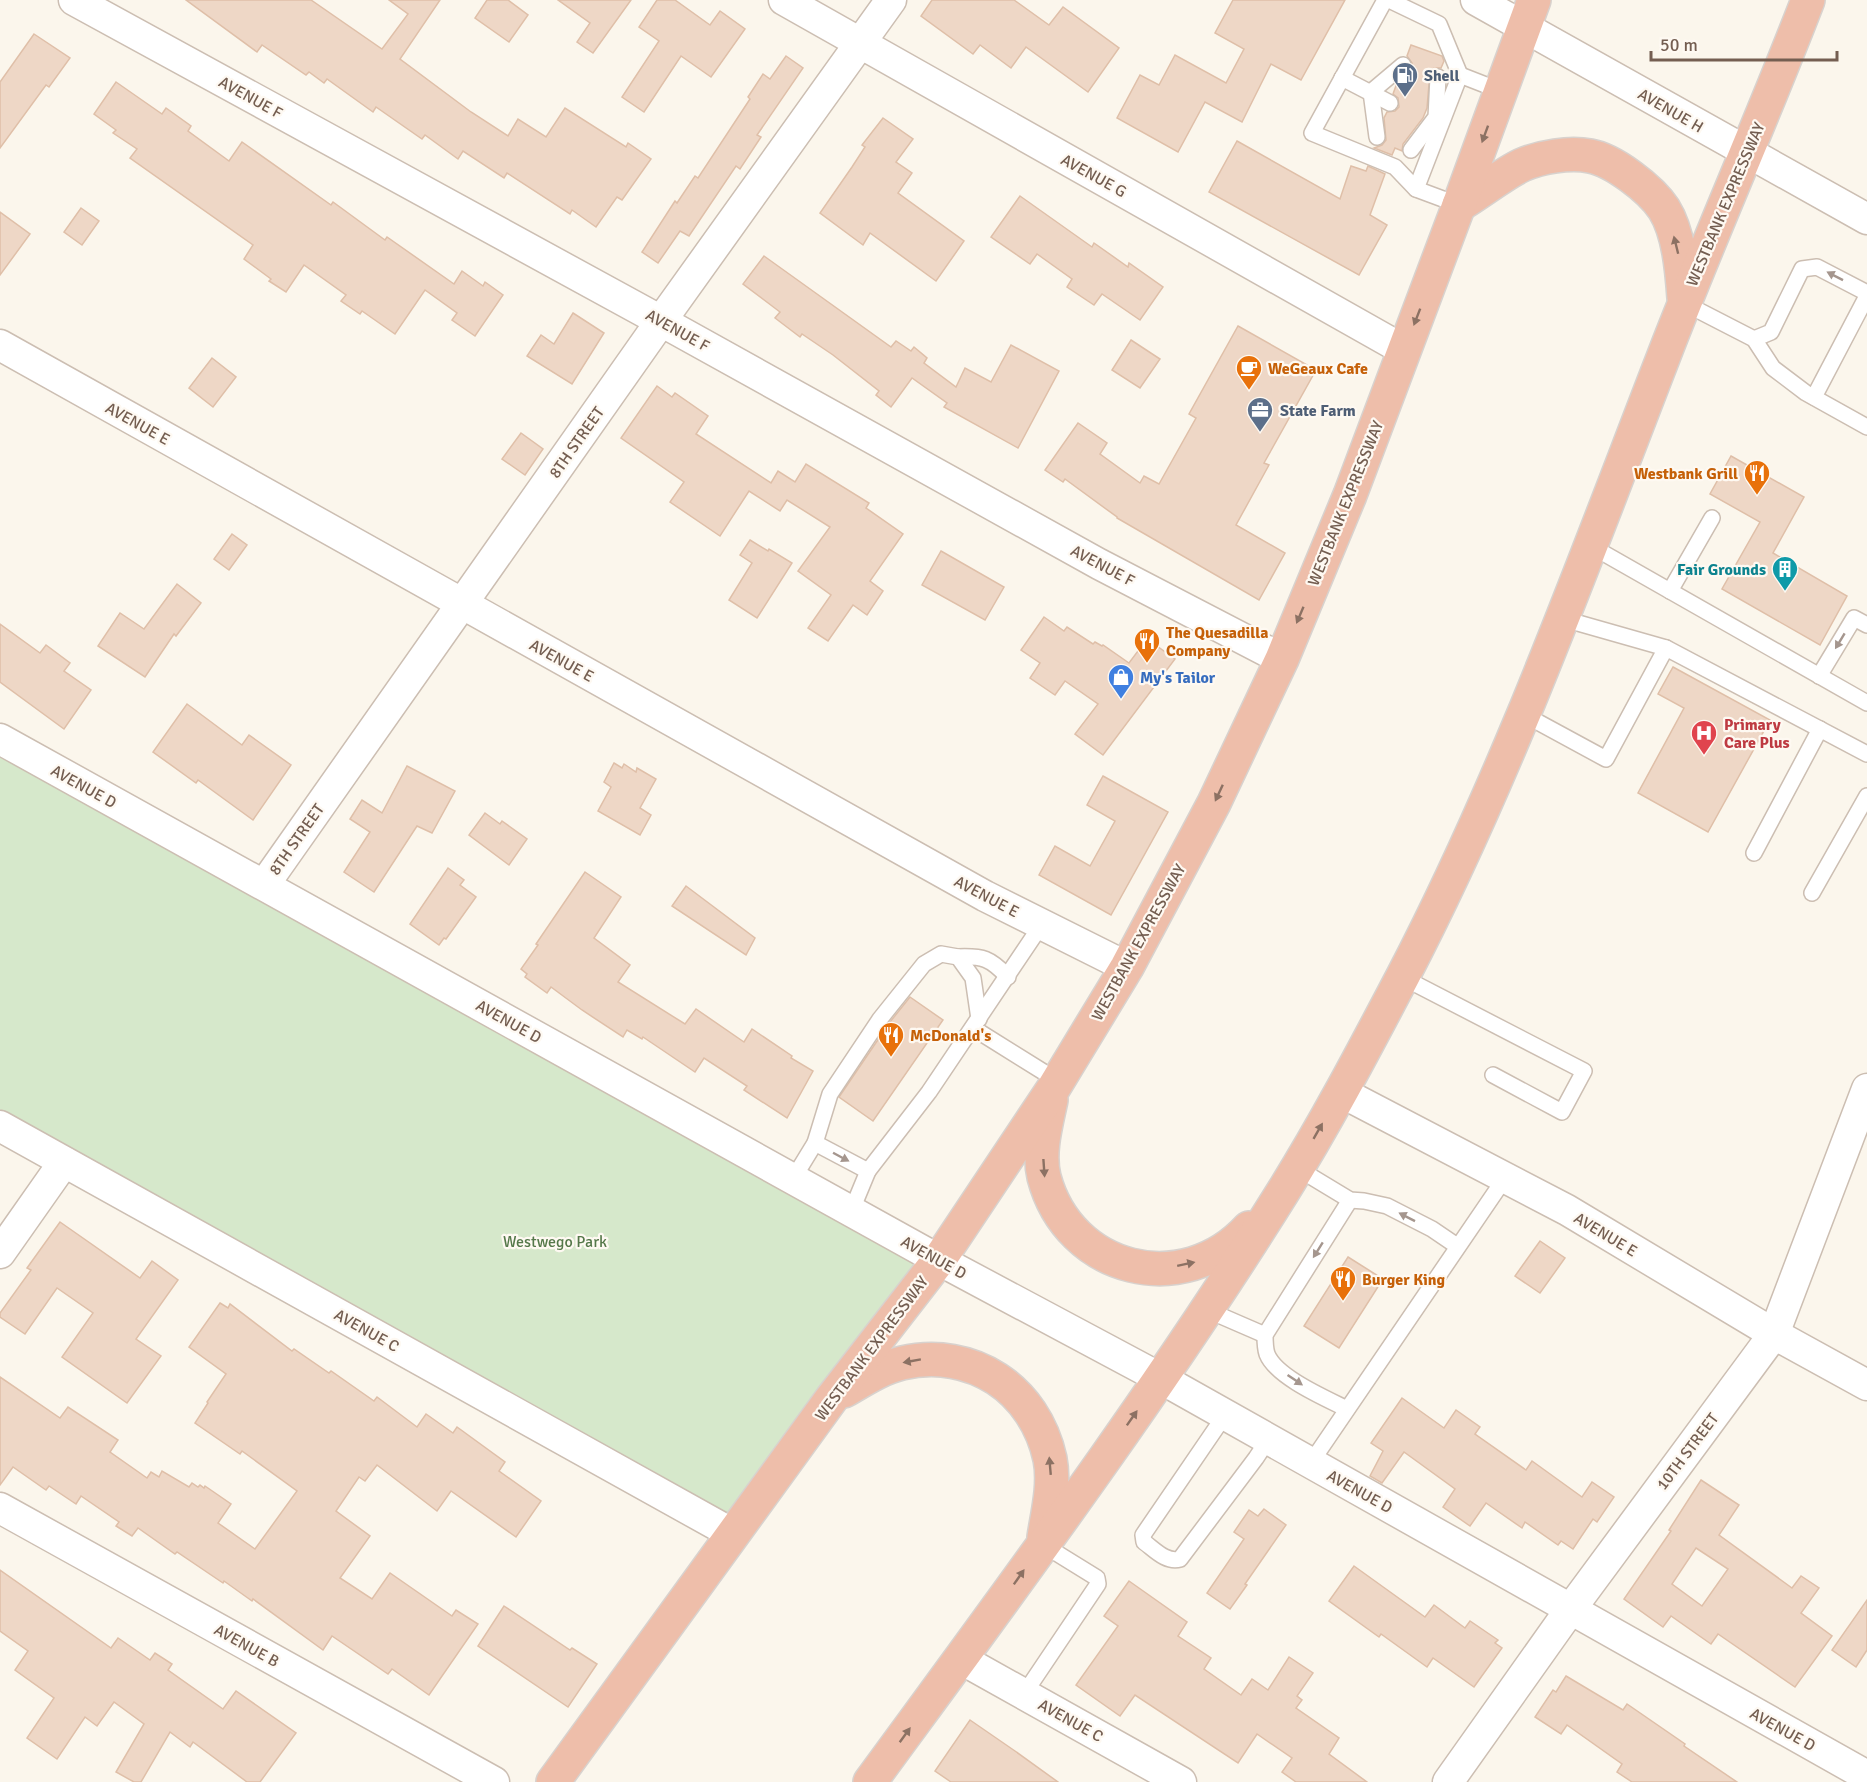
<svg xmlns="http://www.w3.org/2000/svg" width="1867" height="1782" viewBox="0 0 1867 1782" font-family="Signika,sans-serif">
	<rect width="100%" height="100%" fill="#fbf6ec"/>
	<polygon fill="#d6e8cb" points="0,739 939,1260 733,1534 0,1126"/>
	<g fill="#eed7c6" stroke="#dfbfa8" stroke-width="1.5" fill-rule="evenodd">
		<polygon points="186,0 311,0 382,49 408,14 389,0 440,0 400,59 471,112 508,136 518,119 546,137 565,108 626,147 628,143 651,159 622,200 617,197 596,227 572,210 570,214 507,173 504,178 463,151 458,159 425,135 422,139 376,107 373,112 327,79 324,83 309,72 306,75 262,45 257,52"/>
		<polygon points="487,0 508,0 528,15 509,42 475,18"/>
		<polygon points="558,0 631,0 593,53 577,42 590,23"/>
		<polygon points="657,0 675,0 710,25 720,11 745,29 711,77 681,56 644,112 622,97 659,41 639,27"/>
		<polygon points="932,0 1014,0 1049,25 1063,7 1119,48 1088,92 1026,47 1011,68 980,45 973,54 921,16"/>
		<polygon points="1233,0 1345,0 1301,80 1271,64 1242,122 1205,102 1178,152 1117,118 1140,75 1159,85 1175,55 1226,83 1244,49 1215,33"/>
		<polygon points="34,34 70,58 49,87 46,85 0,148 0,82"/>
		<polygon points="1411,45 1442,56 1444,61 1441,68 1434,68 1430,72 1427,108 1423,118 1403,144 1402,151 1395,148 1392,155 1374,148 1382,145 1386,140 1384,118 1387,112 1395,111 1399,107 1398,98 1393,94 1397,83 1412,69 1412,63 1407,56"/>
		<polygon points="786,56 803,68 757,135 761,137 740,169 736,166 689,236 680,231 658,263 642,252 675,201 677,203 695,176 698,178 750,99 748,97 763,74 770,79"/>
		<polygon points="116,82 162,114 166,108 191,126 188,131 229,161 242,142 331,205 333,202 385,240 387,237 454,284 462,271 483,286 485,282 503,295 475,336 452,320 457,313 425,290 395,334 362,311 360,314 341,301 346,295 304,265 286,292 269,281 271,279 244,259 253,245 130,158 137,149 113,133 116,130 94,114"/>
		<polygon points="883,118 913,139 896,162 912,173 898,193 964,241 936,281 870,233 863,245 820,213 852,167 865,147 862,145"/>
		<polygon points="1237,141 1340,199 1351,166 1366,171 1368,166 1385,174 1370,215 1387,225 1359,275 1209,192"/>
		<polygon points="1020,196 1092,247 1094,243 1128,267 1129,263 1163,287 1140,320 1102,294 1094,305 1067,287 1072,279 1037,254 1030,264 991,237"/>
		<polygon points="81,208 99,221 82,245 64,232"/>
		<polygon points="0,212 30,234 0,275"/>
		<polygon points="764,256 891,347 896,341 911,351 914,347 927,358 924,363 956,387 965,368 991,382 1011,345 1059,371 1018,448 944,407 947,403 912,378 891,407 876,395 879,391 833,355 802,334 800,337 775,318 780,312 743,284"/>
		<polygon points="573,313 604,333 572,384 527,356 541,335 554,344"/>
		<polygon points="1238,326 1316,370 1264,463 1269,465 1236,525 1285,553 1259,600 1117,518 1117,517 1065,479 1063,482 1045,470 1078,423 1107,443 1100,454 1140,483 1144,476 1159,484 1196,418 1189,414"/>
		<polygon points="1131,340 1160,359 1140,388 1112,370"/>
		<polygon points="212,358 236,377 213,407 189,388"/>
		<polygon points="657,386 672,397 675,393 708,416 696,434 771,483 778,471 795,482 806,464 869,503 866,508 903,534 870,581 883,591 867,615 853,605 828,641 808,628 831,595 798,571 830,527 787,500 780,511 749,491 720,536 670,502 684,482 621,438"/>
		<polygon points="521,433 543,449 525,475 502,459"/>
		<polygon points="1731,456 1804,497 1773,553 1847,596 1820,645 1722,589 1760,522 1710,494"/>
		<polygon points="232,534 247,545 229,570 214,559"/>
		<polygon points="750,540 768,551 769,549 792,563 757,618 729,600 752,563 740,555"/>
		<polygon points="941,551 1004,587 985,620 922,585"/>
		<polygon points="177,584 201,603 176,636 174,634 145,677 98,646 120,613 144,629"/>
		<polygon points="1044,617 1064,631 1067,627 1093,644 1095,642 1102,646 1103,645 1129,663 1147,639 1175,659 1103,755 1075,734 1098,704 1065,681 1055,695 1030,678 1040,663 1021,650"/>
		<polygon points="0,624 40,653 46,645 70,663 64,671 91,690 64,729 0,682"/>
		<polygon points="1673,667 1770,720 1708,832 1638,793 1684,708 1658,694"/>
		<polygon points="187,704 242,745 249,735 291,765 253,820 198,780 196,783 153,752"/>
		<polygon points="614,763 622,768 624,764 636,772 637,768 656,779 640,808 651,815 640,835 598,811 611,787 604,782"/>
		<polygon points="407,766 455,791 432,833 417,826 374,892 344,872 370,832 350,819 362,800 382,813"/>
		<polygon points="1103,776 1168,812 1111,915 1039,875 1055,846 1090,866 1115,821 1087,805"/>
		<polygon points="485,813 500,824 502,821 527,839 509,865 469,835"/>
		<polygon points="448,868 464,880 460,885 476,897 446,939 444,938 439,945 410,924"/>
		<polygon points="585,872 621,897 594,938 630,965 618,982 685,1024 696,1009 744,1042 752,1029 792,1056 791,1058 813,1071 787,1118 744,1090 747,1086 704,1058 695,1072 643,1037 642,1039 627,1030 623,1037 582,1010 551,987 547,993 525,977 527,974 521,969 538,945 536,944"/>
		<polygon points="686,886 755,938 746,955 672,906"/>
		<polygon points="910,997 943,1020 873,1121 839,1097 890,1022"/>
		<polygon points="60,1222 140,1278 152,1261 178,1280 136,1339 161,1356 127,1403 62,1357 93,1313 57,1288 25,1334 0,1317 0,1313 31,1270 27,1268"/>
		<polygon points="1540,1241 1565,1258 1540,1293 1515,1276"/>
		<polygon points="1348,1257 1383,1279 1339,1348 1304,1326"/>
		<polygon points="220,1303 228,1308 230,1304 292,1351 294,1349 329,1373 331,1371 374,1401 377,1397 417,1427 426,1414 453,1433 457,1427 505,1462 499,1471 541,1501 516,1537 451,1491 437,1511 377,1465 365,1481 359,1477 336,1511 370,1536 340,1578 372,1599 390,1573 452,1616 456,1610 478,1624 429,1695 392,1669 388,1674 332,1636 323,1650 253,1599 252,1601 224,1581 223,1583 177,1552 175,1554 138,1528 132,1536 116,1526 119,1522 81,1496 76,1504 49,1486 46,1490 13,1467 0,1485 0,1377 60,1418 68,1407 118,1440 110,1452 147,1478 151,1472 159,1477 162,1471 189,1487 192,1483 198,1487 200,1485 204,1488 205,1486 231,1504 218,1523 255,1549 297,1491 242,1451 240,1454 195,1423 208,1403 207,1402 226,1374 189,1347"/>
		<polygon points="1402,1398 1444,1428 1456,1410 1480,1427 1475,1434 1526,1470 1532,1461 1582,1497 1592,1482 1614,1497 1597,1522 1593,1519 1573,1549 1561,1541 1558,1545 1525,1522 1522,1528 1486,1503 1470,1526 1443,1507 1455,1489 1404,1452 1382,1483 1370,1476 1383,1451 1371,1443"/>
		<path d="M1701 1480 1739 1505 1719 1535 1792 1588 1801 1576 1819 1588 1801 1613 1832 1636 1795 1687 1718 1634 1711 1644 1671 1616 1663 1627 1624 1599 1671 1531 1669 1530ZM1696 1548 1728 1569 1702 1606 1672 1584Z"/>
		<polygon points="1264,1509 1286,1525 1245,1584 1247,1585 1230,1609 1207,1593 1244,1539 1234,1532 1249,1510 1258,1516"/>
		<polygon points="1354,1566 1425,1617 1434,1605 1465,1628 1470,1621 1498,1640 1495,1643 1502,1648 1474,1687 1433,1658 1427,1667 1381,1634 1379,1637 1329,1601"/>
		<polygon points="0,1570 111,1648 118,1638 150,1660 155,1653 172,1664 168,1670 223,1709 236,1691 296,1733 260,1782 247,1782 193,1742 190,1747 170,1732 141,1782 134,1782 116,1772 144,1724 114,1702 97,1726 85,1717 57,1759 27,1738 54,1698 15,1670 28,1651 0,1631"/>
		<polygon points="1129,1581 1187,1622 1178,1636 1211,1658 1204,1669 1241,1695 1252,1679 1268,1690 1289,1657 1313,1673 1297,1696 1302,1700 1296,1708 1339,1738 1329,1754 1367,1782 1296,1782 1282,1772 1292,1758 1257,1734 1238,1763 1135,1695 1120,1716 1076,1685 1118,1626 1104,1616"/>
		<polygon points="1867,1600 1867,1650 1856,1667 1832,1650"/>
		<polygon points="504,1606 570,1650 572,1648 597,1664 568,1707 478,1646"/>
		<polygon points="1566,1676 1623,1710 1627,1704 1685,1744 1684,1746 1737,1782 1632,1782 1617,1772 1622,1764 1567,1725 1561,1734 1535,1717 1553,1690 1556,1692"/>
		<polygon points="970,1720 1015,1751 1058,1782 951,1782 935,1771"/>
	</g>
	<g fill="none" stroke-linecap="round" stroke-linejoin="round">
		<g stroke="#ccbeb2" stroke-width="18">
			<g id="lane">
				<polyline points="1385,0 1312,133 1395,167 1416,189"/>
				<polyline points="1389,0 1439,24 1460,75"/>
				<polyline points="1342,78 1390,103"/>
				<polyline points="1371,92 1377,137"/>
				<polyline points="1371,92 1403,65"/>
				<polyline points="1411,150 1436,117 1438,77"/>
				<polyline points="1459,205 1416,189 1460,75 1501,91"/>
				<polyline points="1684,303 1754,339 1773,368 1806,393 1867,427"/>
				<polyline points="1754,339 1771,332 1802,269 1817,267 1867,293"/>
				<polyline points="1814,397 1867,296"/>
				<polyline points="1591,546 1867,703"/>
				<polyline points="1670,591 1712,518"/>
				<polyline points="1564,619 1666,648 1867,754"/>
				<polyline points="1819,676 1854,618 1867,625"/>
				<polyline points="1523,714 1606,759 1666,648"/>
				<polyline points="1754,853 1820,729"/>
				<polyline points="1812,893 1867,796"/>
				<path d="M958 957C983 956 990 958 1008 977"/>
				<polyline points="1402,977 1584,1071 1562,1112 1493,1075"/>
				<polyline points="973,1028 1058,1081"/>
				<polyline points="815,1143 868,1171"/>
				<polyline points="1297,1168 1350,1200 1364,1201 1387,1206 1432,1229 1457,1246"/>
				<polyline points="793,1179 815,1143 830,1094 880,1019 924,964 941,954 958,957 973,978 979,1019"/>
				<polyline points="851,1212 868,1171 929,1092 1042,924"/>
				<polyline points="1205,1309 1265,1335"/>
				<path d="M1347 1409C1325 1398 1276 1377 1267 1354 1265 1348 1265 1341 1265 1335L1350 1200"/>
				<path d="M1225 1415 1143 1535 1144 1542C1154 1549 1166 1563 1180 1559L1256 1458 1268 1440"/>
				<polyline points="1310,1464 1505,1178"/>
				<polyline points="1024,1694 1098,1584 1097,1578 1042,1544"/>
			</g>
		</g>
		<g stroke="#ccbeb2" stroke-width="33">
			<g id="street">
				<polyline points="74,0 661,321 1099,564 1282,659"/>
				<polyline points="784,0 1404,350"/>
				<polyline points="1476,0 1867,219"/>
				<polyline points="0,345 985,896 1127,967"/>
				<polyline points="0,739 939,1260 1160,1378 1867,1776"/>
				<polyline points="264,885 661,321 891,0"/>
				<polyline points="1341,1092 1567,1210 1774,1334 1867,1385"/>
				<polyline points="0,1126 733,1534"/>
				<polyline points="0,1253 64,1162"/>
				<polyline points="0,1508 494,1782"/>
				<polyline points="961,1659 1181,1782"/>
				<polyline points="1448,1782 1570,1610 1774,1334 1867,1089"/>
			</g>
		</g>
		<g stroke="#d8d2ce" stroke-width="36">
			<g id="highway">
				<path d="M1459 205C1478 194 1503 174 1522 165 1541 157 1569 152 1590 156 1613 160 1651 189 1664 209 1679 233 1682 270 1684 298"/>
				<path d="M1051 1100C1046 1124 1038 1152 1044 1177 1069 1272 1183 1300 1249 1228"/>
				<path d="M844 1391C863 1380 881 1368 902 1363 972 1347 1035 1389 1050 1459 1055 1484 1048 1512 1044 1537"/>
				<polyline points="553,1782 832,1398 939,1260 1053,1089 1127,967 1214,803 1282,659 1350,495 1459,205 1534,0"/>
				<path d="M870 1782C1012 1588 1157 1394 1284 1190 1327 1121 1365 1048 1403 976 1506 778 1582 567 1663 358 1709 238 1762 120 1808 0"/>
			</g>
		</g>
		<use href="#lane" stroke="#fff" stroke-width="15"/>
		<use href="#street" stroke="#fff" stroke-width="30"/>
		<use href="#highway" stroke="#eebeaa" stroke-width="33"/>
	</g>
	<defs><path id="oneway-solid" d="M-6-.8H1V-3.2L6.5 0L1 3.2V.8H-6Z" transform="scale(1.5)"/></defs>
	<g fill="#8c7163">
		<use href="#oneway-solid" transform="translate(1485 134) rotate(110)"/>
		<use href="#oneway-solid" transform="translate(1676 245) rotate(-104)"/>
		<use href="#oneway-solid" transform="translate(1417 317) rotate(111)"/>
		<use href="#oneway-solid" transform="translate(1300 615) rotate(113)"/>
		<use href="#oneway-solid" transform="translate(1219 793) rotate(115)"/>
		<use href="#oneway-solid" transform="translate(1318 1131) rotate(-60)"/>
		<use href="#oneway-solid" transform="translate(1044 1168) rotate(86)"/>
		<use href="#oneway-solid" transform="translate(1186 1264) rotate(-12)"/>
		<use href="#oneway-solid" transform="translate(912 1361) rotate(170)"/>
		<use href="#oneway-solid" transform="translate(1132 1418) rotate(-55)"/>
		<use href="#oneway-solid" transform="translate(1050 1466) rotate(-95)"/>
		<use href="#oneway-solid" transform="translate(1019 1577) rotate(-55)"/>
		<use href="#oneway-solid" transform="translate(905 1735) rotate(-54)"/>
	</g>
	<g fill="#a5968e">
		<use href="#oneway-solid" transform="translate(1835 276) rotate(-153)"/>
		<use href="#oneway-solid" transform="translate(1840 641) rotate(121)"/>
		<use href="#oneway-solid" transform="translate(841 1157) rotate(28)"/>
		<use href="#oneway-solid" transform="translate(1407 1217) rotate(-153)"/>
		<use href="#oneway-solid" transform="translate(1318 1250) rotate(122)"/>
		<use href="#oneway-solid" transform="translate(1295 1380) rotate(34)"/>
	</g>
	<defs>
		<g id="fuel-pin" transform="scale(1.35)"><path d="M0 17L-7.5 6A9.5 9.5 0 1 1 7.5 6Z" fill="#5c6f8a" stroke="#fef9f2"/><path d="M-5.5-6h7V0h2V4h1.3V-2.5L3-4.5l.8-.8L6-3V5H2.5V1h-1V6h-7ZM-4.2-4.7v3.2H.2V-4.7Z" fill="#fff"/></g>
		<g id="cafe-pin" transform="scale(1.35)"><path d="M0 17L-7.5 6A9.5 9.5 0 1 1 7.5 6Z" fill="#e8710a" stroke="#fef9f2"/><path d="M-5.5-4.5H6V0H3Q3 3.5 0 3.5H-2.5Q-5.5 3.5-5.5 0ZM3-3.2v2h1.7v-2ZM-6 4.5H4V6H-6Z" fill="#fff"/></g>
		<g id="office-pin" transform="scale(1.35)"><path d="M0 17L-7.5 6A9.5 9.5 0 1 1 7.5 6Z" fill="#5c6f8a" stroke="#fef9f2"/><path d="M-6-3h4V-5.5h4V-3h4V5H-6ZM-1-4.5V-3h2v-1.5ZM-6 0V1H6V0Z" fill="#fff"/></g>
		<g id="restaurant-pin" transform="scale(1.35)"><path d="M0 17L-7.5 6A9.5 9.5 0 1 1 7.5 6Z" fill="#e8710a" stroke="#fef9f2"/><path d="M-5-6h1v4h1v-4h1v4h1v-4h1v5L-1.5 .5V6h-2V.5L-5-1ZM5-6V6H3V1.5H1.5Q1.5-4 5-6Z" fill="#fff"/></g>
		<g id="building-pin" transform="scale(1.35)"><path d="M0 17L-7.5 6A9.5 9.5 0 1 1 7.5 6Z" fill="#0f9aa8" stroke="#fef9f2"/><path d="M-4-6H4V6H1V3H-1V6H-4ZM-2.5-4.3h1.7v1.8h-1.7ZM.8-4.3h1.7v1.8H.8ZM-2.5-1h1.7V.8h-1.7ZM.8-1h1.7V.8H.8Z" fill="#fff"/></g>
		<g id="shop-pin" transform="scale(1.35)"><path d="M0 17L-7.5 6A9.5 9.5 0 1 1 7.5 6Z" fill="#3f7fe0" stroke="#fef9f2"/><path d="M-5-2.5h2.3a2.7 3.5 0 0 1 5.4 0H5L5.5 6h-11ZM-1.5-2.5h3a1.5 2.3 0 0 0-3 0Z" fill="#fff"/></g>
		<g id="hospital-pin" transform="scale(1.35)"><path d="M0 17L-7.5 6A9.5 9.5 0 1 1 7.5 6Z" fill="#e0444e" stroke="#fef9f2"/><path d="M-5-5h3v3.5h4V-5h3V5h-3V1.5h-4V5h-3Z" fill="#fff"/></g>
	</defs>
	<g fill-rule="evenodd">
		<use href="#fuel-pin" x="1405" y="75"/>
		<use href="#cafe-pin" x="1249" y="368"/>
		<use href="#office-pin" x="1260" y="410"/>
		<use href="#restaurant-pin" x="1757" y="473"/>
		<use href="#building-pin" x="1785" y="569"/>
		<use href="#restaurant-pin" x="1147" y="641"/>
		<use href="#shop-pin" x="1121" y="677"/>
		<use href="#hospital-pin" x="1704" y="733"/>
		<use href="#restaurant-pin" x="891" y="1035"/>
		<use href="#restaurant-pin" x="1343" y="1279"/>
	</g>
	<g text-anchor="middle" stroke-width="4.5" stroke-linejoin="round" paint-order="stroke">
		<g font-size="16" font-weight="bold" fill="#4e5e75" stroke="#fef9f2" text-anchor="start">
			<text x="1424" y="81">Shell</text>
			<text x="1280" y="416">State Farm</text>
		</g>
		<g font-size="16" fill="#745e51" stroke="#fef9f2">
			<text transform="translate(251 97) rotate(29)" y="6">AVENUE F</text>
			<text transform="translate(1671 110) rotate(30)" y="6">AVENUE H</text>
			<text transform="translate(1094 175) rotate(29)" y="6">AVENUE G</text>
			<text transform="translate(1725 204) rotate(-67)" y="6">WESTBANK EXPRESSWAY</text>
			<text transform="translate(678 330) rotate(29)" y="6">AVENUE F</text>
			<text transform="translate(138 423) rotate(29)" y="6">AVENUE E</text>
			<text transform="translate(576 442) rotate(-55)" y="6">8TH STREET</text>
			<text transform="translate(1345 503) rotate(-68)" y="6">WESTBANK EXPRESSWAY</text>
			<text transform="translate(1103 565) rotate(28)" y="6">AVENUE F</text>
			<text transform="translate(562 660) rotate(29)" y="6">AVENUE E</text>
			<text transform="translate(84 786) rotate(29)" y="6">AVENUE D</text>
			<text transform="translate(296 839) rotate(-55)" y="6">8TH STREET</text>
			<text transform="translate(987 896) rotate(28)" y="6">AVENUE E</text>
			<text transform="translate(1138 942) rotate(-61)" y="6">WESTBANK EXPRESSWAY</text>
			<text transform="translate(509 1021) rotate(29)" y="6">AVENUE D</text>
			<text transform="translate(1606 1234) rotate(31)" y="6">AVENUE E</text>
			<text transform="translate(934 1257) rotate(29)" y="6">AVENUE D</text>
			<text transform="translate(367 1330) rotate(29)" y="6">AVENUE C</text>
			<text transform="translate(871 1348) rotate(-53)" y="6">WESTBANK EXPRESSWAY</text>
			<text transform="translate(1687 1451) rotate(-53)" y="6">10TH STREET</text>
			<text transform="translate(1360 1491) rotate(29)" y="6">AVENUE D</text>
			<text transform="translate(247 1645) rotate(29)" y="6">AVENUE B</text>
			<text transform="translate(1071 1720) rotate(29)" y="6">AVENUE C</text>
			<text transform="translate(1783 1729) rotate(29)" y="6">AVENUE D</text>
		</g>
		<g font-size="16" font-weight="bold" fill="#c56008" stroke="#fef9f2" text-anchor="start">
			<text x="1268" y="374">WeGeaux Cafe</text>
			<text x="1738" y="479" text-anchor="end">Westbank Grill</text>
			<text x="1166" y="638">The Quesadilla<tspan x="1166" dy="18">Company</tspan></text>
			<text x="910" y="1041">McDonald's</text>
			<text x="1362" y="1285">Burger King</text>
		</g>
		<g font-size="16" font-weight="bold" fill="#0d838f" stroke="#fef9f2" text-anchor="end">
			<text x="1766" y="575">Fair Grounds</text>
		</g>
		<g font-size="16" font-weight="bold" fill="#366cbe" stroke="#fef9f2" text-anchor="start">
			<text x="1140" y="683">My's Tailor</text>
		</g>
		<g font-size="16" font-weight="bold" fill="#be3a42" stroke="#fef9f2" text-anchor="start">
			<text x="1724" y="730">Primary<tspan x="1724" dy="18">Care Plus</tspan></text>
		</g>
		<g font-size="16" fill="#55784a" stroke="#fef9f2">
			<text x="555" y="1247">Westwego Park</text>
		</g>
	</g>
	<path d="M1651 51v9h186v-9" fill="none" stroke="#745e51" stroke-width="3"/>
	<text x="1660" y="51" font-size="18" fill="#745e51" stroke="#fef9f2" stroke-width="4.5" paint-order="stroke">50 m</text>
</svg>
